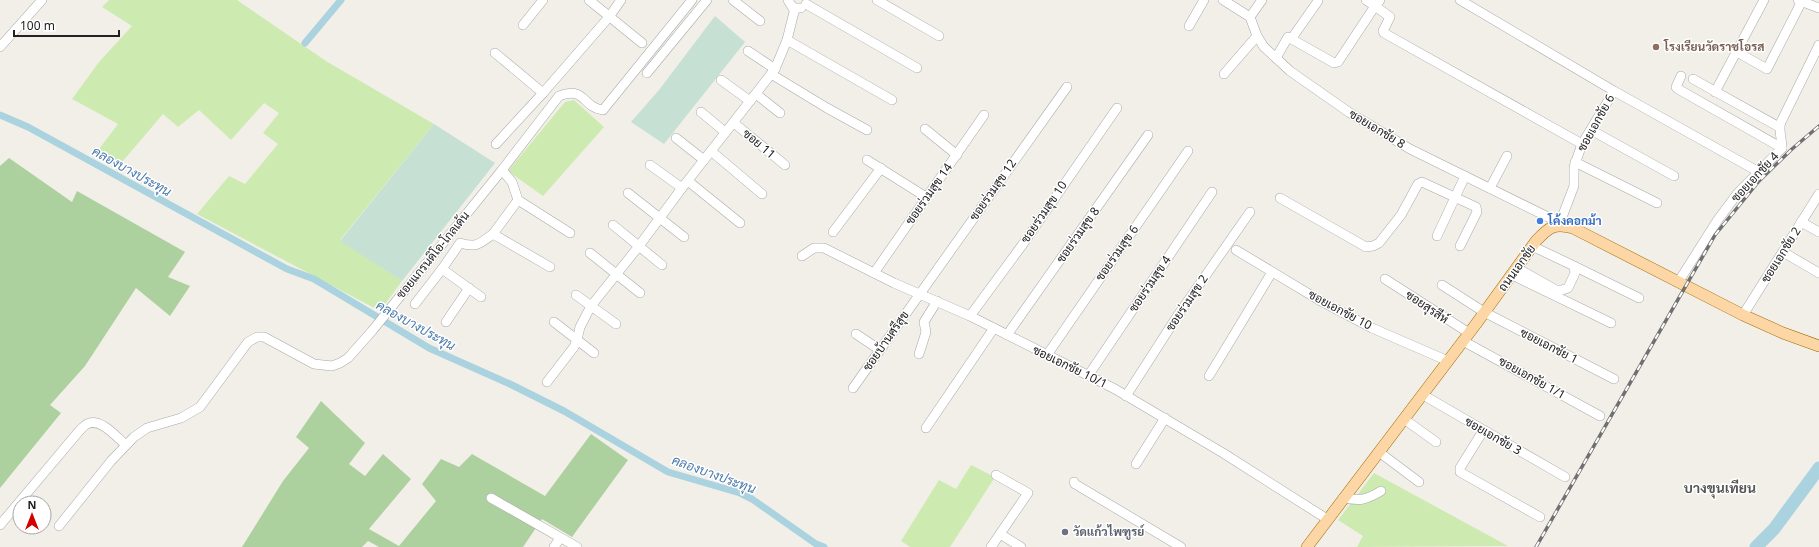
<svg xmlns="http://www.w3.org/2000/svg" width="1819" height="547" viewBox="0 0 1819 547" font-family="'Noto Sans',Sarabun,sans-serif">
	<rect width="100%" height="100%" fill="#f2efe9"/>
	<g fill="#cdebb0">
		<polygon points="109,0 237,0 326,61 434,124 340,240 402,281 380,311 197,214 229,176 245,184 278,144 263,133 279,113 264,103 231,140 199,110 178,127 163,114 117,168 96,153 118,124 72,99 99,62 132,26 102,7"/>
		<polygon points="574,100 604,127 543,196 508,171 565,102"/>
		<polygon points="971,465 995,477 950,547 910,547 901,541 939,480 956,489"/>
		<polygon points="1374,473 1508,546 1357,547 1363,536 1338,520"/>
	</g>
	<g fill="#add19e">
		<polygon points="9,158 72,202 77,191 185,252 168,277 190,286 170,316 136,288 85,366 50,405 61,413 0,488 0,166"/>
		<polygon points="321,401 365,443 349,464 365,476 383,454 411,479 369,529 399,546 436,501 422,484 441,459 459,467 472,454 545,496 591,434 628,460 572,537 542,519 523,547 379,547 368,541 362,547 242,547 283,481 309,448 296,437"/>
	</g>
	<g fill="#c6e0d4">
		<polygon points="715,16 745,42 664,144 631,122 659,90"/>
		<polygon points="434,124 495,163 402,281 340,241"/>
	</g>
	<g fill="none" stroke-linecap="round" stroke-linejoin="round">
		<g stroke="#aad3df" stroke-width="7">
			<polyline points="305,43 341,0"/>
			<polyline points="0,115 28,127 287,269 314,279 429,348 510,384 564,411 668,472 740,493 752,499 816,544 824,547"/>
		</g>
		<polyline stroke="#aad3df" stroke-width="13" points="1756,547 1774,529 1819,468"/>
		<g stroke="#a9a9a9" stroke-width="10">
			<g id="minor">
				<polyline points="589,0 642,43"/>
				<polyline points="733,0 760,21"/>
				<polyline points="788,0 793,8 801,8"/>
				<polyline points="877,0 939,36"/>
				<polyline points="1223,0 1250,17 1257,36 1264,47 1276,58 1290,71 1350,113 1410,149 1552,219 1559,225 1574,186 1574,167 1582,144 1614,91"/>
				<polyline points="1380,0 1375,6 1390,17 1383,31 1384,33 1582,144"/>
				<polyline points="1460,0 1614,91 1759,172"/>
				<polyline points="1798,0 1819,8"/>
				<polyline points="806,4 917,68"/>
				<polyline points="1250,17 1262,0"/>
				<polyline points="523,25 543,0"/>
				<polyline points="1189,26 1204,0"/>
				<polyline points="1292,38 1318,1"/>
				<polyline points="787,40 892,100"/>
				<polyline points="0,47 42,0"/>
				<polyline points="748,51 775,69"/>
				<polyline points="1737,52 1767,69 1802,1"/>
				<polyline points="495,53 543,93"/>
				<polyline points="1276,58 1288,37 1334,63 1338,62 1375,6 1366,0"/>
				<polyline points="647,73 707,0"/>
				<polyline points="771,74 827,108 867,130"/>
				<polyline points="1224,74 1257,36"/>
				<polyline points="1681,76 1676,87 1678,89 1782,148"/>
				<polyline points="1693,79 1779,127"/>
				<polyline points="721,80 750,101"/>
				<polyline points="1715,92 1764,0"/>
				<polyline points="756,94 780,113"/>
				<polyline points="701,112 725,132"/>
				<polyline points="734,123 785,165"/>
				<polyline points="925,129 957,155"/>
				<polyline points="1591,130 1674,176"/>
				<polyline points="676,138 704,160"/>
				<polyline points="496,144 543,93 609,17 621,0"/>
				<polyline points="711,151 762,194"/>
				<polyline points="867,160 926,197"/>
				<polyline points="1575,162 1657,203"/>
				<polyline points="650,165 682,188"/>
				<polyline points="502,170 512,182 518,200 570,233"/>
				<polyline points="688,181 740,223"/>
				<polyline points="1490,188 1507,156"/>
				<polyline points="628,193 684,237"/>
				<polyline points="1280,198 1366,247 1373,246 1379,243 1401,215 1418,184 1422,182 1476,207 1477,212 1460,246"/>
				<polyline points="518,200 493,234 550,267"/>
				<polyline points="1801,222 1819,232"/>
				<polyline points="613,225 662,265"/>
				<polyline points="833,232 881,168"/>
				<polyline points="1437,236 1465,176"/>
				<polyline points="1236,250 1319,300 1372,328 1448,361"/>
				<polyline points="1783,252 1819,273"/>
				<polyline points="590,253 640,293"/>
				<polyline points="802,256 814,248 824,248 894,283 970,316 1115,389 1223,453 1327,519"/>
				<polyline points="1574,266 1639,298"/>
				<polyline points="1517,268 1556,290 1562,290 1568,288 1575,273 1574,266 1532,246"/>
				<polyline points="442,269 481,297"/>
				<polyline points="874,273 984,115"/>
				<polyline points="1512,275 1611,323"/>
				<polyline points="1385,279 1469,333"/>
				<path d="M1679 281 1717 221 1737 194 1782 148C1782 139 1778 129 1781 122L1819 45"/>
				<polyline points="1442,285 1484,312 1614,379"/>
				<polyline points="576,295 616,324"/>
				<path d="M415 304 442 269 460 243C477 248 479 244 493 234"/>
				<polyline points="1743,315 1819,194"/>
				<polyline points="970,316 1023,244 1117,108"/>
				<polyline points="446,322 469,288"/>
				<polyline points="554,322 594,353"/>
				<polyline points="856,334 880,350"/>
				<polyline points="1007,335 1148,135"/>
				<polyline points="1463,341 1600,416"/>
				<polyline points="919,354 926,332 924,322 937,301"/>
				<polyline points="1047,355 1188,151"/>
				<polyline points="1088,376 1212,192"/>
				<polyline points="1209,376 1272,272"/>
				<polyline points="547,382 574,347 577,340 580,327 591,306 639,246 682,188 775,69 787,40 795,8"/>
				<polyline points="853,388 1067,87"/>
				<polyline points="1423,395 1565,477"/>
				<polyline points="1126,396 1178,315 1250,212"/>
				<polyline points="1404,419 1436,442"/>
				<polyline points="926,428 994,328"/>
				<polyline points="1483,431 1460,468 1460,472 1540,517"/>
				<polyline points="1379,452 1419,482"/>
				<polyline points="1136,464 1165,418"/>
				<polyline points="1074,482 1075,484 1181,547"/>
				<polyline points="491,498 577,547"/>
				<path d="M1343 498C1361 501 1366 500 1381 491"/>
				<path d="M0 525 80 430C82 428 85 425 87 424 101 417 117 438 126 445"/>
				<path d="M59 526 111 461 134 437 147 428 181 418 200 407 248 342 257 337H264L314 364 332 366 340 363 348 358 372 331 502 170 559 96C587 86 581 107 603 110L692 0"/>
				<polyline points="1000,534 1021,547"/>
				<polyline points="554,547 560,538"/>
				<polyline points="991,547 1028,493 996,475"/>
			</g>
		</g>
		<g stroke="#a06b00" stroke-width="12">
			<path id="major" d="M1307 547 1476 324 1536 241C1549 227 1554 223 1573 228L1743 315 1783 333 1819 346"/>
		</g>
		<use href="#minor" stroke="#fff" stroke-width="9"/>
		<use href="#major" stroke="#fcd6a4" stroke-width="11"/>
		<g stroke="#707070" stroke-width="3.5">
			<polyline id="rail" points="1536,547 1715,235 1759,181 1792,149 1819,126"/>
		</g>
		<use href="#rail" stroke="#fff" stroke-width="2" stroke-dasharray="6" stroke-linecap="butt"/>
	</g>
	<circle fill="#8d6e63" stroke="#fff" stroke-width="1.5" cx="1656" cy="47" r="4"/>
	<circle fill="#3f7fe0" stroke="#fff" stroke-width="1.5" cx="1540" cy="221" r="4"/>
	<circle fill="#6b7280" stroke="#fff" stroke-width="1.5" cx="1065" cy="532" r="4"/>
	<g text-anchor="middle" stroke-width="3" stroke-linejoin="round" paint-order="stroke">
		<g font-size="12" font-weight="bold" fill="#785e54" stroke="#fff" text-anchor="start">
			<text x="1664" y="51">โรงเรียนวัดราชโอรส</text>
		</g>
		<g font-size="12" fill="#222" stroke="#fff">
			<text transform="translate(1596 123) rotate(-61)" y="4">ซอยเอกชัย 6</text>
			<text transform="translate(1377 129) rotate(31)" y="4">ซอยเอกชัย 8</text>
			<text transform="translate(759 144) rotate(40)" y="4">ซอย 11</text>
			<text transform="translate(1755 177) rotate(-47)" y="4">ซอยเอกชัย 4</text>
			<text transform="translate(993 190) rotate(-55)" y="4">ซอยร่วมสุข 12</text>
			<text transform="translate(929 194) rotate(-55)" y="4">ซอยร่วมสุข 14</text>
			<text transform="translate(1044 212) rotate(-56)" y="4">ซอยร่วมสุข 10</text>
			<text transform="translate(1078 235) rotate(-55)" y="4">ซอยร่วมสุข 8</text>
			<text transform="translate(1117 253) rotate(-55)" y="4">ซอยร่วมสุข 6</text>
			<text transform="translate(433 255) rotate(-51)" y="4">ซอยแกรนดิโอ-โกลเด้น</text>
			<text transform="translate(1781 255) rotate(-58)" y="4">ซอยเอกชัย 2</text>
			<text transform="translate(1517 268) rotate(-54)" y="4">ถนนเอกชัย</text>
			<text transform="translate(1150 284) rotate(-56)" y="4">ซอยร่วมสุข 4</text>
			<text transform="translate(1187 303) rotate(-56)" y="4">ซอยร่วมสุข 2</text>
			<text transform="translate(1427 307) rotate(34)" y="4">ซอยสุรสีห์</text>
			<text transform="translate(1340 310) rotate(28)" y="4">ซอยเอกชัย 10</text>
			<text transform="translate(886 341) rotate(-55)" y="4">ซอยบ้านศรีสุข</text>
			<text transform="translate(1549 346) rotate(27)" y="4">ซอยเอกชัย 1</text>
			<text transform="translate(1070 367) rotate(26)" y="4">ซอยเอกชัย 10/1</text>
			<text transform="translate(1532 378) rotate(29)" y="4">ซอยเอกชัย 1/1</text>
			<text transform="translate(1493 436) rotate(30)" y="4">ซอยเอกชัย 3</text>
		</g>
		<g font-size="12" font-weight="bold" fill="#366cbe" stroke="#fff" text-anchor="start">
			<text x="1548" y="225">โค้งคอกม้า</text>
		</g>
		<g font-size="12" font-weight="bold" fill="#5b616d" stroke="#fff" text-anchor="start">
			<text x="1073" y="536">วัดแก้วไพฑูรย์</text>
		</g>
		<g font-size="13" font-style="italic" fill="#4a7aab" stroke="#fff">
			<text transform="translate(132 171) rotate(29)" y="5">คลองบางประทุน</text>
			<text transform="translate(416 325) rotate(29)" y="5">คลองบางประทุน</text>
			<text transform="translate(714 474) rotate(20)" y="5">คลองบางประทุน</text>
		</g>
		<g font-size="14" font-weight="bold" fill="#555" stroke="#fff">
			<text x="1720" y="493">บางขุนเทียน</text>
		</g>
	</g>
	<g transform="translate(32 515)"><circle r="19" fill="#ffffff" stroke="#a7a7a7"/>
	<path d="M0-3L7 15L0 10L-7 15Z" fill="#d40000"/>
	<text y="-6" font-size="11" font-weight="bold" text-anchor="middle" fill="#222222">N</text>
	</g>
	<path d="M14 30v6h105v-6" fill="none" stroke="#222222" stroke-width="2"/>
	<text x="20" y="30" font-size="12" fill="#222222" stroke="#ffffff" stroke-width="3" paint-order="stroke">100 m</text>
</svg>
